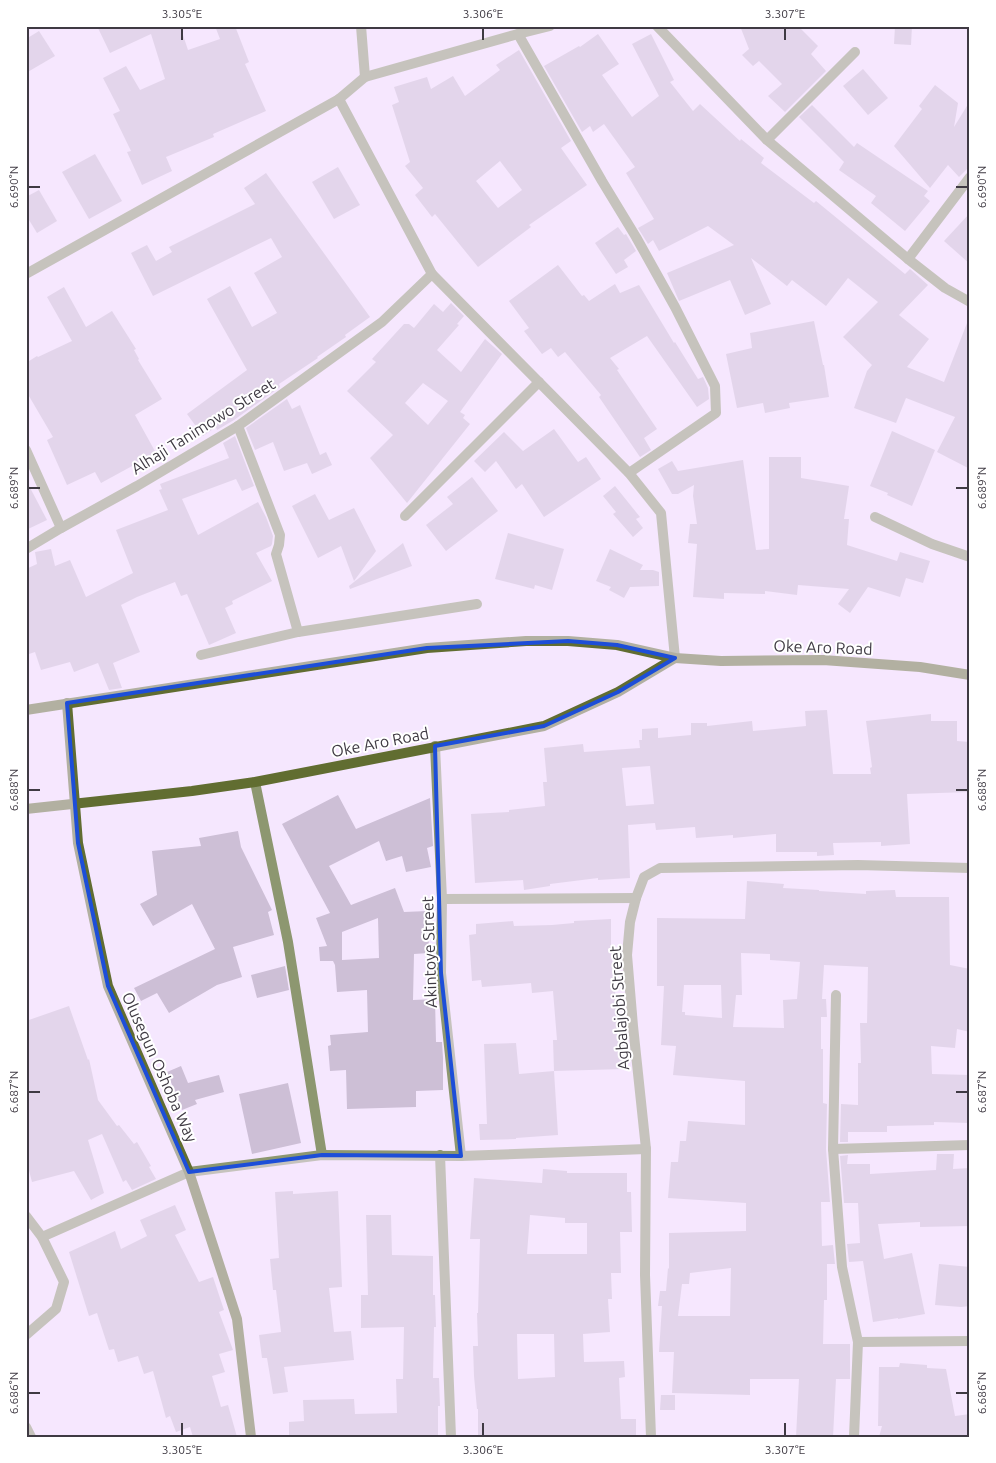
<svg xmlns="http://www.w3.org/2000/svg" width="996" height="1463" viewBox="0 0 996 1463" font-family="Ubuntu,sans-serif">
	<rect width="100%" height="100%" fill="#f5e7fe"/>
	<g fill="#cdbfd6" fill-rule="evenodd">
		<polygon points="97,26 180,26 188,50 220,39 215,26 235,26 249,62 245,64 266,111 213,134 214,137 166,157 172,171 142,185 127,152 131,151 113,114 120,111 103,78 126,66 140,90 165,79 151,34 110,53"/>
		<polygon points="740,26 798,26 818,46 811,54 826,71 785,112 768,96 782,84 759,61 753,66 742,55 749,49"/>
		<polygon points="895,26 912,26 911,45 894,44"/>
		<polygon points="39,31 55,56 26,73 26,39"/>
		<polygon points="598,34 619,64 602,75 632,117 659,96 632,44 651,34 674,80 670,82 693,111 700,104 740,141 741,139 764,158 761,163 814,203 816,201 905,274 910,269 928,285 899,315 929,339 907,367 944,382 969,318 970,318 970,469 937,452 955,417 906,398 896,423 854,408 867,371 872,365 843,337 878,302 848,278 826,306 792,280 787,286 751,258 771,304 745,315 730,280 679,301 667,273 734,245 708,226 659,251 653,240 648,244 638,228 654,219 626,173 635,167 604,124 593,132 590,126 582,132 544,66 579,46 580,47"/>
		<path d="M519 50 571 141 561 148 587 185 529 225 531 227 478 267 435 214 432 217 415 195 423 188 405 166 410 162 392 105 399 102 394 87 427 77 431 89 453 76 465 96 500 70 496 65ZM500 161 522 190 498 208 476 181Z"/>
		<polygon points="863,69 888,98 868,115 843,86"/>
		<polygon points="935,85 958,103 954,127 970,101 970,166 959,177 948,165 930,188 894,146 922,109 919,106"/>
		<polygon points="812,105 854,147 857,143 928,191 924,196 930,201 905,231 871,203 876,196 839,170 844,162 799,117"/>
		<polygon points="95,154 122,201 89,219 62,172"/>
		<polygon points="338,167 360,205 334,219 312,182"/>
		<polygon points="266,173 370,317 345,335 346,337 317,357 318,358 279,384 280,387 234,420 217,430 216,427 203,436 187,414 247,370 207,299 230,286 252,327 277,313 254,273 282,257 271,238 153,296 131,253 147,245 156,261 172,252 169,247 255,204 244,188"/>
		<polygon points="39,190 57,221 37,233 26,215 26,197"/>
		<polygon points="970,213 970,264 944,241"/>
		<polygon points="618,227 624,235 626,234 636,251 624,260 628,267 616,274 595,243"/>
		<polygon points="558,265 582,296 584,295 589,301 615,284 620,293 639,285 674,343 675,342 698,379 703,377 708,388 709,399 697,407 647,336 610,358 619,369 617,370 657,429 644,438 651,450 640,457 599,397 601,395 565,352 558,357 551,348 542,354 524,331 529,328 509,301"/>
		<polygon points="64,287 86,327 112,311 136,349 134,350 139,359 138,360 162,399 135,415 156,453 101,483 95,472 67,485 47,440 53,437 26,391 26,363 37,356 38,357 72,341 47,297"/>
		<path d="M451 303 464 316 457 324 459 325 437 350 461 372 485 339 502 354 460 412 465 415 463 418 470 424 407 503 370 458 393 435 347 391 376 362 372 359 404 324H409L414 328 434 304 443 312ZM423 383 448 401 428 425 405 403Z"/>
		<polygon points="814,321 823,365 824,365 829,397 789,403 790,408 765,413 763,403 737,408 726,354 752,348 750,333"/>
		<polygon points="287,399 292,409 300,405 320,455 326,452 332,465 312,474 307,463 284,471 273,442 255,450 246,428"/>
		<polygon points="554,429 578,462 586,457 601,479 544,517 522,484 516,489 496,461 485,472 474,461 504,432 523,451"/>
		<polygon points="892,431 935,450 912,506 887,495 888,493 870,486"/>
		<polygon points="235,436 254,486 242,491 236,479 182,499 198,535 258,502 266,517 273,536 272,544 271,546 256,553 272,581 232,601 233,604 225,608 236,633 209,645 187,594 181,596 175,582 137,597 121,605 140,652 113,663 122,688 109,690 98,663 74,672 70,662 41,670 35,652 26,655 26,569 37,564 35,552 51,549 55,566 70,560 86,597 133,573 116,530 168,510 159,490 162,489 160,484 229,458 223,443"/>
		<polygon points="769,457 801,457 801,478 849,486 844,519 849,519 847,545 897,561 900,552 930,561 923,583 906,578 900,597 868,587 850,613 838,604 849,589 798,585 797,595 765,591 765,594 724,593 724,599 693,597 697,544 688,543 690,524 697,524 693,496 694,485 678,494 672,494 658,469 672,461 678,471 743,460 756,550 769,549"/>
		<polygon points="472,477 498,511 446,551 426,525 453,504 447,497"/>
		<polygon points="26,480 47,520 26,530"/>
		<polygon points="615,486 640,517 636,519 643,528 633,537 613,514 616,512 603,496"/>
		<polygon points="315,494 329,520 354,508 376,551 354,581 341,546 318,558 292,506"/>
		<polygon points="508,533 564,549 552,590 535,585 534,589 495,579"/>
		<polygon points="403,543 412,566 350,589 349,586"/>
		<polygon points="610,549 643,565 640,570 653,570 659,572 659,586 630,587 624,598 609,590 611,587 596,581"/>
		<path d="M827 710 833 774H871L870 768 872 767 866 721 931 714V721H957V741L970 742V792L907 794 910 844 881 846V842L833 843 834 855 817 856V852H776V834H775L733 838V835L696 838 695 827 656 830 655 823 628 825 630 878 598 880V878L550 884V886L524 890 523 880 475 883 471 814 509 812V810L545 806 543 782H547L544 748 583 744 584 752 640 748 639 740H642V729L658 728V738L691 735V723H707V726L752 721 753 731 806 726 805 711ZM650 766 654 804 626 806 622 768Z"/>
		<path d="M338 795 356 829 430 798 433 846 427 848 431 867 406 872 402 856 386 861 379 841 329 866 351 905 395 888 404 912 428 911 429 953 414 954 413 1000 435 999 436 1042H442L443 1058V1090L416 1091V1107L347 1109 346 1070 330 1071 328 1046 331 1045 330 1035 368 1032 367 990 337 992 335 965 333 961H320L319 947 327 946 316 918 330 913 282 824ZM378 918 379 958 342 960V932Z"/>
		<polygon points="238,831 241,847 272,910 268,912 274,935 233,947 242,977 217,985 169,1013 157,993 141,1001 134,988 215,949 192,904 153,926 140,904 157,895 152,851 201,846 199,838"/>
		<path d="M747 881 784 884 783 888 819 890V891L866 894V891L895 890 896 897H949L950 965 970 969V1032L957 1029 955 1048 931 1046 932 1074 970 1075V1123L934 1122V1125L887 1126V1132H848V1142H840L841 1104 858 1105V1063H861L860 1023H867L868 967 824 965 822 999H826L827 1017H821V1049H823V1103L827 1104 826 1149 830 1202H821L822 1246 833 1245 835 1264H827V1300H824L823 1344H850V1379H836L833 1437H796L799 1379H750V1395L672 1393 674 1352H659L662 1306H658L660 1291H666L668 1268 669 1269V1233L746 1231V1203L668 1198 671 1162H678L680 1141H686L688 1121 745 1125V1081L673 1075 676 1046 661 1045 664 986H657V918L745 919ZM741 953 770 954V960L800 962 797 999 783 1000 784 1028 733 1027 736 995H742ZM684 985H721L722 1018 685 1015V1012H682ZM731 1268 730 1316H678L682 1284H689L690 1273Z"/>
		<polygon points="611,919 611,947 616,1001 618,1001 619,1014 625,1014 626,1030 623,1030 624,1069 554,1071 553,1040 557,1040 553,991 532,993 531,983 482,987 481,980 472,981 469,935 476,934 476,924 513,921 514,926 552,925 574,923 574,921"/>
		<polygon points="285,966 289,990 257,998 251,975"/>
		<polygon points="69,1006 88,1060 89,1059 98,1100 117,1126 119,1125 134,1144 137,1142 151,1166 149,1167 156,1179 132,1190 126,1180 123,1182 102,1134 88,1140 104,1193 91,1200 74,1171 32,1182 26,1159 26,1021"/>
		<polygon points="516,1043 519,1074 554,1071 558,1135 516,1138 516,1139 480,1140 479,1124 487,1124 484,1044"/>
		<polygon points="181,1066 188,1083 219,1075 224,1092 195,1100 197,1104 182,1110 167,1072"/>
		<polygon points="288,1083 301,1143 252,1154 239,1094"/>
		<polygon points="937,1154 954,1154 953,1169 970,1168 970,1226 920,1227 920,1222 878,1224 884,1259 912,1253 925,1314 898,1319 898,1318 873,1322 863,1261 849,1262 847,1244 860,1243 858,1203 844,1203 840,1156 848,1155 847,1164 870,1164 870,1174 936,1170"/>
		<path d="M543 1169 567 1171V1173H627V1192H631L632 1232H620L621 1273H611L612 1299H608L610 1332 583 1334 584 1362 624 1361 625 1377 619 1378 621 1419H636V1437H478V1409H477L474 1376 473 1346H478L477 1313H478L480 1239H470L474 1178 542 1183ZM530 1215 565 1218V1223H587V1254H527ZM517 1334H554L555 1377 518 1379Z"/>
		<polygon points="293,1191 293,1194 338,1191 342,1287 329,1288 334,1332 351,1331 354,1360 284,1367 288,1392 273,1394 267,1358 262,1358 259,1335 281,1332 276,1290 273,1290 270,1259 279,1258 275,1192"/>
		<polygon points="175,1205 186,1230 175,1235 199,1282 213,1277 224,1310 219,1312 233,1350 219,1354 225,1372 212,1376 221,1407 228,1405 237,1437 193,1437 190,1427 176,1432 170,1416 166,1418 153,1371 144,1374 138,1356 118,1362 114,1349 109,1350 97,1313 89,1316 69,1252 115,1231 121,1249 147,1236 140,1220"/>
		<polygon points="366,1215 391,1215 392,1255 433,1256 433,1295 435,1295 436,1327 434,1327 433,1378 439,1378 440,1406 438,1406 438,1437 289,1437 289,1422 304,1421 303,1400 354,1399 355,1414 397,1413 396,1379 403,1379 404,1327 361,1328 361,1295 368,1295"/>
		<polygon points="939,1264 970,1267 970,1306 961,1307 935,1305"/>
		<polygon points="900,1363 927,1365 927,1368 946,1369 955,1416 970,1414 970,1437 879,1437 882,1426 878,1426 879,1367 899,1367"/>
		<polygon points="661,1395 675,1395 675,1410 660,1410"/>
	</g>
	<g fill="none" stroke-linecap="round" stroke-linejoin="round">
		<g stroke="#8d9770" stroke-width="10">
			<polyline points="361,26 365,77"/>
			<polyline points="657,26 767,140 908,259 945,288 970,302"/>
			<polyline points="518,34 602,181 636,237 675,307 715,386 716,413 629,473"/>
			<polyline points="339,99 432,274 629,473 661,513 675,658"/>
			<polyline points="767,140 855,52"/>
			<polyline points="908,259 970,177"/>
			<polyline points="26,274 339,99 365,77 518,34 550,26"/>
			<polyline points="26,450 61,528"/>
			<polyline points="405,516 539,382"/>
			<polyline points="875,517 932,544 970,557"/>
			<polyline points="26,549 61,528 137,486 238,426 382,322 432,274"/>
			<polyline points="298,632 477,604"/>
			<polyline points="201,655 298,632 276,554 279,545 280,535 238,426"/>
			<polyline points="435,746 442,899 441,973 461,1156"/>
			<polyline points="255,782 288,942 322,1155"/>
			<polyline points="442,899 636,898"/>
			<polyline points="836,995 833,1149 842,1267 858,1342 854,1437"/>
			<polyline points="833,1149 970,1145"/>
			<polyline points="440,1155 451,1437"/>
			<polyline points="26,1216 42,1237 64,1282 56,1309 26,1335"/>
			<polyline points="42,1237 189,1172 322,1155 461,1156 646,1149"/>
			<polyline points="858,1342 970,1341"/>
			<polyline points="26,1427 31,1437"/>
			<polyline points="651,1437 645,1275 646,1149 633,1026 627,955 630,922 636,898 644,877 660,868 858,865 970,868"/>
		</g>
		<g stroke="#616d31" stroke-width="10">
			<polyline points="67,703 78,843 108,986 189,1172 237,1319 251,1437"/>
			<polyline points="26,710 427,648 526,641 568,641 617,645 675,658 721,661 823,660 920,667 970,675"/>
			<polyline points="26,809 192,791 255,782 544,726 618,692 675,658"/>
		</g>
	</g>
	<path d="M0 0H996V1463H0ZM568 641 617 645 675 658 618 692 544 726 435 746 441 973 461 1156 322 1155 189 1172 108 986 78 843 67 703 427 648Z" fill="#f5e7fe" fill-opacity=".55" fill-rule="evenodd"/>
	<path fill="none" stroke="#1d4ed8" stroke-width="4" stroke-linejoin="round" d="M568 641 617 645 675 658 618 692 544 726 435 746 441 973 461 1156 322 1155 189 1172 108 986 78 843 67 703 427 648Z"/>
	<path fill="none" stroke="#3f3a43" stroke-width="2" d="M182 28V40M483 28V40M785 28V40M28 187H40M956 187H968M28 488H40M956 488H968M28 790H40M956 790H968M28 1092H40M956 1092H968M28 1393H40M956 1393H968M182 1423V1436M483 1423V1436M785 1423V1436"/>
	<g text-anchor="middle" stroke-width="4" stroke-linejoin="round" paint-order="stroke">
		<g font-size="16" fill="#3f3a43" stroke="#fff">
			<text transform="translate(203 426) rotate(-32)" y="6">Alhaji Tanimowo Street</text>
			<text transform="translate(823 647) rotate(2)" y="6">Oke Aro Road</text>
			<text transform="translate(380 742) rotate(-11)" y="6">Oke Aro Road</text>
			<text transform="translate(429 952) rotate(-92)" y="6">Akintoye Street</text>
			<text transform="translate(619 1008) rotate(-94)" y="6">Agbalajobi Street</text>
			<text transform="translate(160 1067) rotate(66)" y="6">Olusegun Oshoba Way</text>
		</g>
	</g>
	<rect width="996" height="1463" fill="none" stroke="#ffffff" stroke-width="55"/>
	<rect x="28" y="28" width="940" height="1408" fill="none" stroke="#3f3a43" stroke-width="2"/>
	<g font-size="12" text-anchor="middle" fill="#3f3a43">
		<text x="182" y="18">3.305°E</text>
		<text x="483" y="18">3.306°E</text>
		<text x="785" y="18">3.307°E</text>
		<text transform="translate(14 187) rotate(-90)" y="4">6.690°N</text>
		<text transform="translate(982 187) rotate(-90)" y="4">6.690°N</text>
		<text transform="translate(14 488) rotate(-90)" y="4">6.689°N</text>
		<text transform="translate(982 488) rotate(-90)" y="4">6.689°N</text>
		<text transform="translate(14 790) rotate(-90)" y="4">6.688°N</text>
		<text transform="translate(982 790) rotate(-90)" y="4">6.688°N</text>
		<text transform="translate(14 1092) rotate(-90)" y="4">6.687°N</text>
		<text transform="translate(982 1092) rotate(-90)" y="4">6.687°N</text>
		<text transform="translate(14 1393) rotate(-90)" y="4">6.686°N</text>
		<text transform="translate(982 1393) rotate(-90)" y="4">6.686°N</text>
		<text x="182" y="1454">3.305°E</text>
		<text x="483" y="1454">3.306°E</text>
		<text x="785" y="1454">3.307°E</text>
	</g>
</svg>
